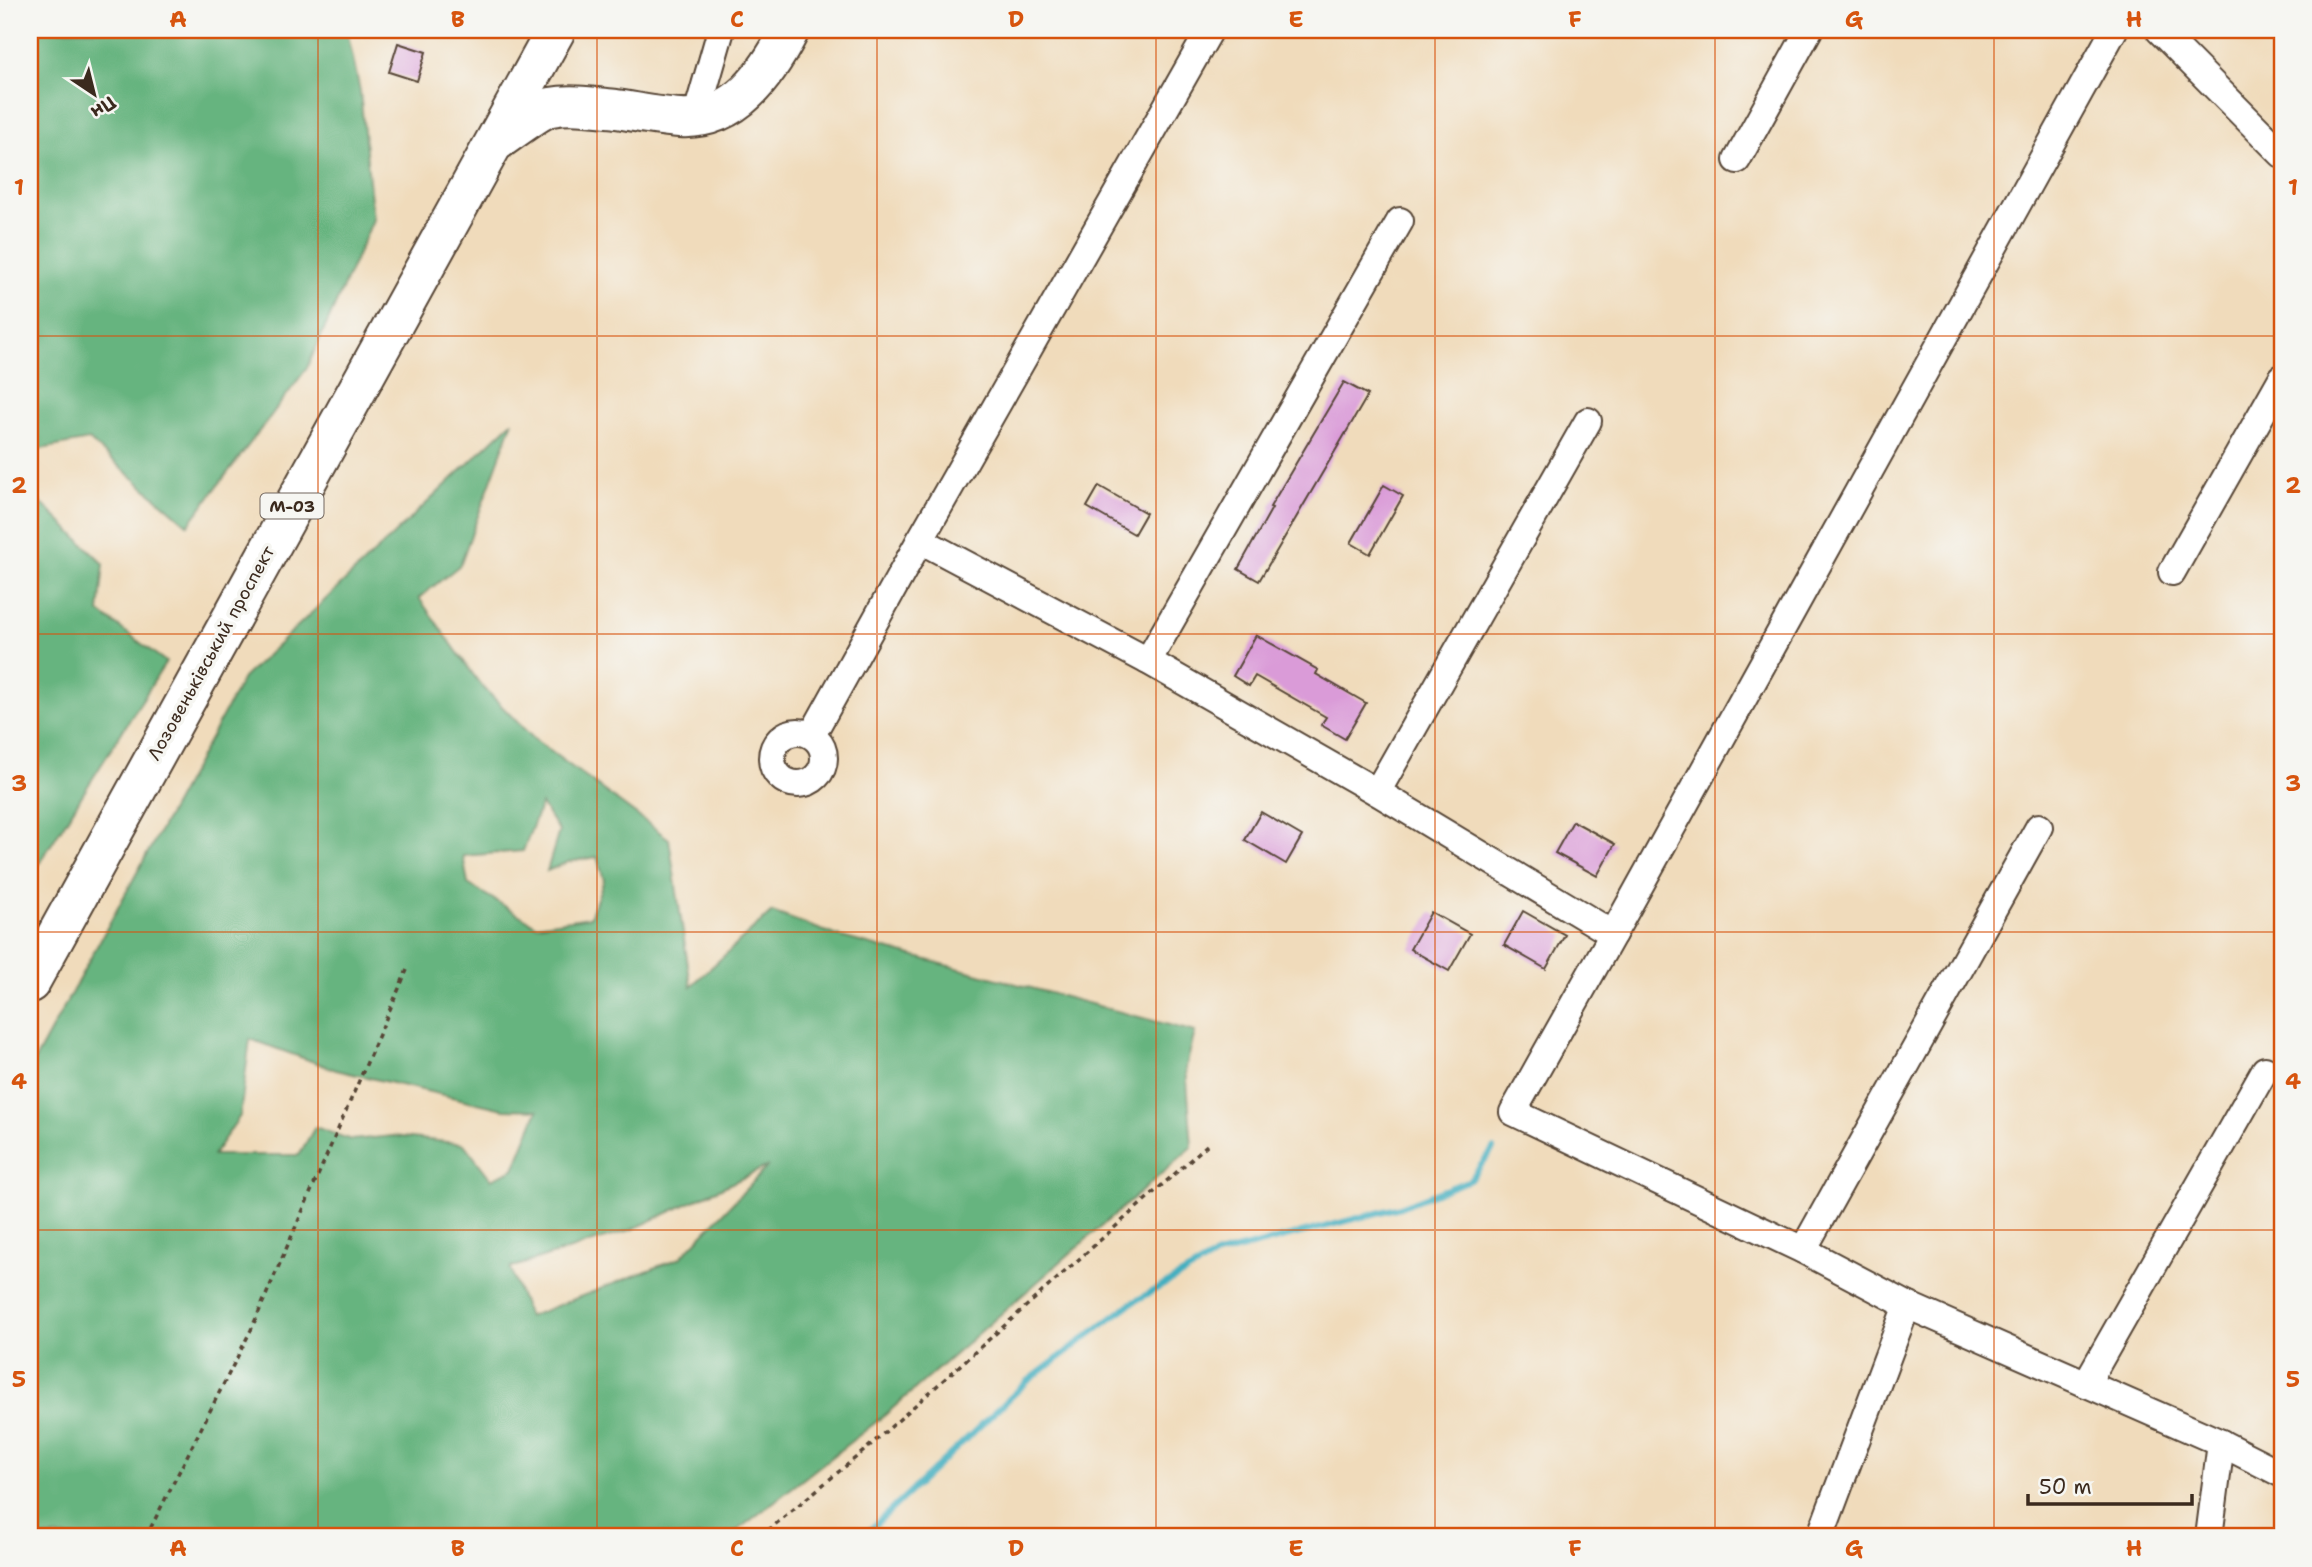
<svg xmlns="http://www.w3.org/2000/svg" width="2312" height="1567" viewBox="0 0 2312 1567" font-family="'Shantell Sans',sans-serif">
	<rect width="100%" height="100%" fill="#f6f6f2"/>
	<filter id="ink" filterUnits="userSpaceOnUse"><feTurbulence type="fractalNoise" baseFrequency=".0143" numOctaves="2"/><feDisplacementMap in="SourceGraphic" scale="14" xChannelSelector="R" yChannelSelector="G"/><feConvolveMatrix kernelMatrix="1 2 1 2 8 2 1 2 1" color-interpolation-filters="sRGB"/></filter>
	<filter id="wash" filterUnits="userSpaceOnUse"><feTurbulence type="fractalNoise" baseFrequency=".00686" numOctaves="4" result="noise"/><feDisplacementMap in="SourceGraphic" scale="28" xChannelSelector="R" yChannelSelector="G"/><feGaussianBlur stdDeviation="1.57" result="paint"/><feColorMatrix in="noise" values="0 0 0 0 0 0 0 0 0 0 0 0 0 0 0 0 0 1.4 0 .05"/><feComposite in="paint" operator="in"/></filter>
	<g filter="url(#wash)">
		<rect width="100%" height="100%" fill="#f0dbbb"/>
		<g fill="#66b47f" stroke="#506f4e" stroke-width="2" fill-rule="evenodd">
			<polygon points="30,30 347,30 360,91 373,220 307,368 188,525 89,440 30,451"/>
			<path d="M513 421 460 565 419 598 480 684 534 739 669 839 691 986 772 912 838 936 1195 1032 1186 1067 1192 1147 885 1415 729 1537H30V1069L243 678ZM541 804 559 831 547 871 568 862 597 857 604 880 590 917 536 925 468 884 463 856 523 851ZM250 1039 336 1070 503 1109 538 1110 514 1169 491 1179 464 1144 393 1136 351 1140 315 1127 299 1155H213L240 1116ZM768 1166 680 1258 528 1317 510 1268 631 1230Z"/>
			<polygon points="30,492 104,564 99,612 166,662 30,878"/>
		</g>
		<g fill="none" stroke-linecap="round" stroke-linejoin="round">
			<polyline stroke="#42afc0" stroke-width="6" points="862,1537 1028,1381 1130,1304 1217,1255 1400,1207 1470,1180 1493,1149"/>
		</g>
		<g id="blocks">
			<g fill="#da9bd8">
				<polygon points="398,43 426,52 417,81 389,72"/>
				<polygon points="1344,382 1368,395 1259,581 1238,569 1272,508 1270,507"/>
				<polygon points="1384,485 1403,496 1370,554 1351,543"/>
				<polygon points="1099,486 1146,513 1134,534 1087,507"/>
				<polygon points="1256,635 1318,670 1316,674 1366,703 1345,739 1321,725 1326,717 1255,676 1249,686 1233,676"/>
				<polygon points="1261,812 1302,836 1286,864 1245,840"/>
				<polygon points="1573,821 1615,844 1597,876 1555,853"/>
				<polygon points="1523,911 1565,935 1546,969 1504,945"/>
				<polygon points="1431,912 1470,934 1449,971 1410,949"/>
			</g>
		</g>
	</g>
	<g filter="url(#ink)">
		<use href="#blocks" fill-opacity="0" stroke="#564536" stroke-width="2"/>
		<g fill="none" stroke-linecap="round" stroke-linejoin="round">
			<g stroke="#564536" stroke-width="30">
				<g id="minor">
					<polyline points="1210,30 920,540 1148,661 1377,792 1613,934 1513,1112 1803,1250 1907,1305 2221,1443 2282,1474"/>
					<polyline points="2159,30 2282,154"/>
					<polyline points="696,117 721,30"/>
					<polyline points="1737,160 1809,30"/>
					<polyline points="2172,572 2282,378"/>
					<polyline points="1148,661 1400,221"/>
					<circle cx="798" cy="758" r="26"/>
					<polyline points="812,735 920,540"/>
					<polyline points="1377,792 1588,421"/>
					<polyline points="1613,934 2114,30"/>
					<polyline points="1803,1250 2039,827"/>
					<polyline points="2086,1384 2265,1070"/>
					<polyline points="1820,1537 1907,1305"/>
					<polyline points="2209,1537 2221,1443"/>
				</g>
			</g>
			<g stroke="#564536" stroke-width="42">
				<g id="highway">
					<path d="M497 141C509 133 540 109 551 107 572 103 595 107 616 109 637 112 659 117 680 118 736 121 767 74 790 30"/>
					<polyline points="30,983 556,30"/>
				</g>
			</g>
			<g stroke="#564536" stroke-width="3.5" stroke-dasharray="5 5" stroke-linecap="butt">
				<polyline points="146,1537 251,1330 407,970"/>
				<polyline points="760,1537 865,1450 1207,1145"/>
			</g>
			<use href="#minor" stroke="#fff" stroke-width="26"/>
			<use href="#highway" stroke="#fff" stroke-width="38"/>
		</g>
	</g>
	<path fill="none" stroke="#d7540e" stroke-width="2" stroke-opacity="0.55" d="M318 30V1537M597 30V1537M877 30V1537M1156 30V1537M1435 30V1537M1715 30V1537M1994 30V1537M30 336H2282M30 634H2282M30 932H2282M30 1230H2282"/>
	<g text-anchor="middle" stroke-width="7" stroke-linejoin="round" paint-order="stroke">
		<rect fill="#f6f6f2" stroke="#73675e" stroke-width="2" x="260.5" y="493.5" width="63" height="25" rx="5"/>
		<g font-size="16" font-weight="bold" fill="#3b2a1e">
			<text x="292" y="512">М-03</text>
		</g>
		<g font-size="18" fill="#3b2a1e" stroke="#f6f6f2">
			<text transform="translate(211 653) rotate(-61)" y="6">Лозовеньківський проспект</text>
		</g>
	</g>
	<rect width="2312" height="1567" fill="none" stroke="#f6f6f2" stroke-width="77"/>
	<g transform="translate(94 94) rotate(145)" stroke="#f6f6f2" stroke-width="5" paint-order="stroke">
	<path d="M0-5L12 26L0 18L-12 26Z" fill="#3b2a1e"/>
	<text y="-10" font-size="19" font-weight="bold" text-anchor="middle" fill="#3b2a1e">Пн</text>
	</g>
	<path d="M2028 1494v10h164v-10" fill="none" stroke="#3b2a1e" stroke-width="3.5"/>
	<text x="2039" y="1494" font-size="21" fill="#3b2a1e" stroke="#f6f6f2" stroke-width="5" paint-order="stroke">50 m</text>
	<rect x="38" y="38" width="2236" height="1490" fill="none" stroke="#d7540e" stroke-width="2.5"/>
	<g font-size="23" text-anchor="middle" font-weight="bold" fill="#d7540e">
		<text x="178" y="27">A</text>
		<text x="458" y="27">B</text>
		<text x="737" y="27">C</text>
		<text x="1016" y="27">D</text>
		<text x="1296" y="27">E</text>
		<text x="1575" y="27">F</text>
		<text x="1854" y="27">G</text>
		<text x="2134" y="27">H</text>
		<text x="19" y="195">1</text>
		<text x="2293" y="195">1</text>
		<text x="19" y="493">2</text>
		<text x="2293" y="493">2</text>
		<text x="19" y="791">3</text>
		<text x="2293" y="791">3</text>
		<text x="19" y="1089">4</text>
		<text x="2293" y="1089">4</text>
		<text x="19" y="1387">5</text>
		<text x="2293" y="1387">5</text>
		<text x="178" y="1556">A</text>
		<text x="458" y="1556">B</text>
		<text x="737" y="1556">C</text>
		<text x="1016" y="1556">D</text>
		<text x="1296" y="1556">E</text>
		<text x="1575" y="1556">F</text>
		<text x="1854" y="1556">G</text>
		<text x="2134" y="1556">H</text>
	</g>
</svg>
